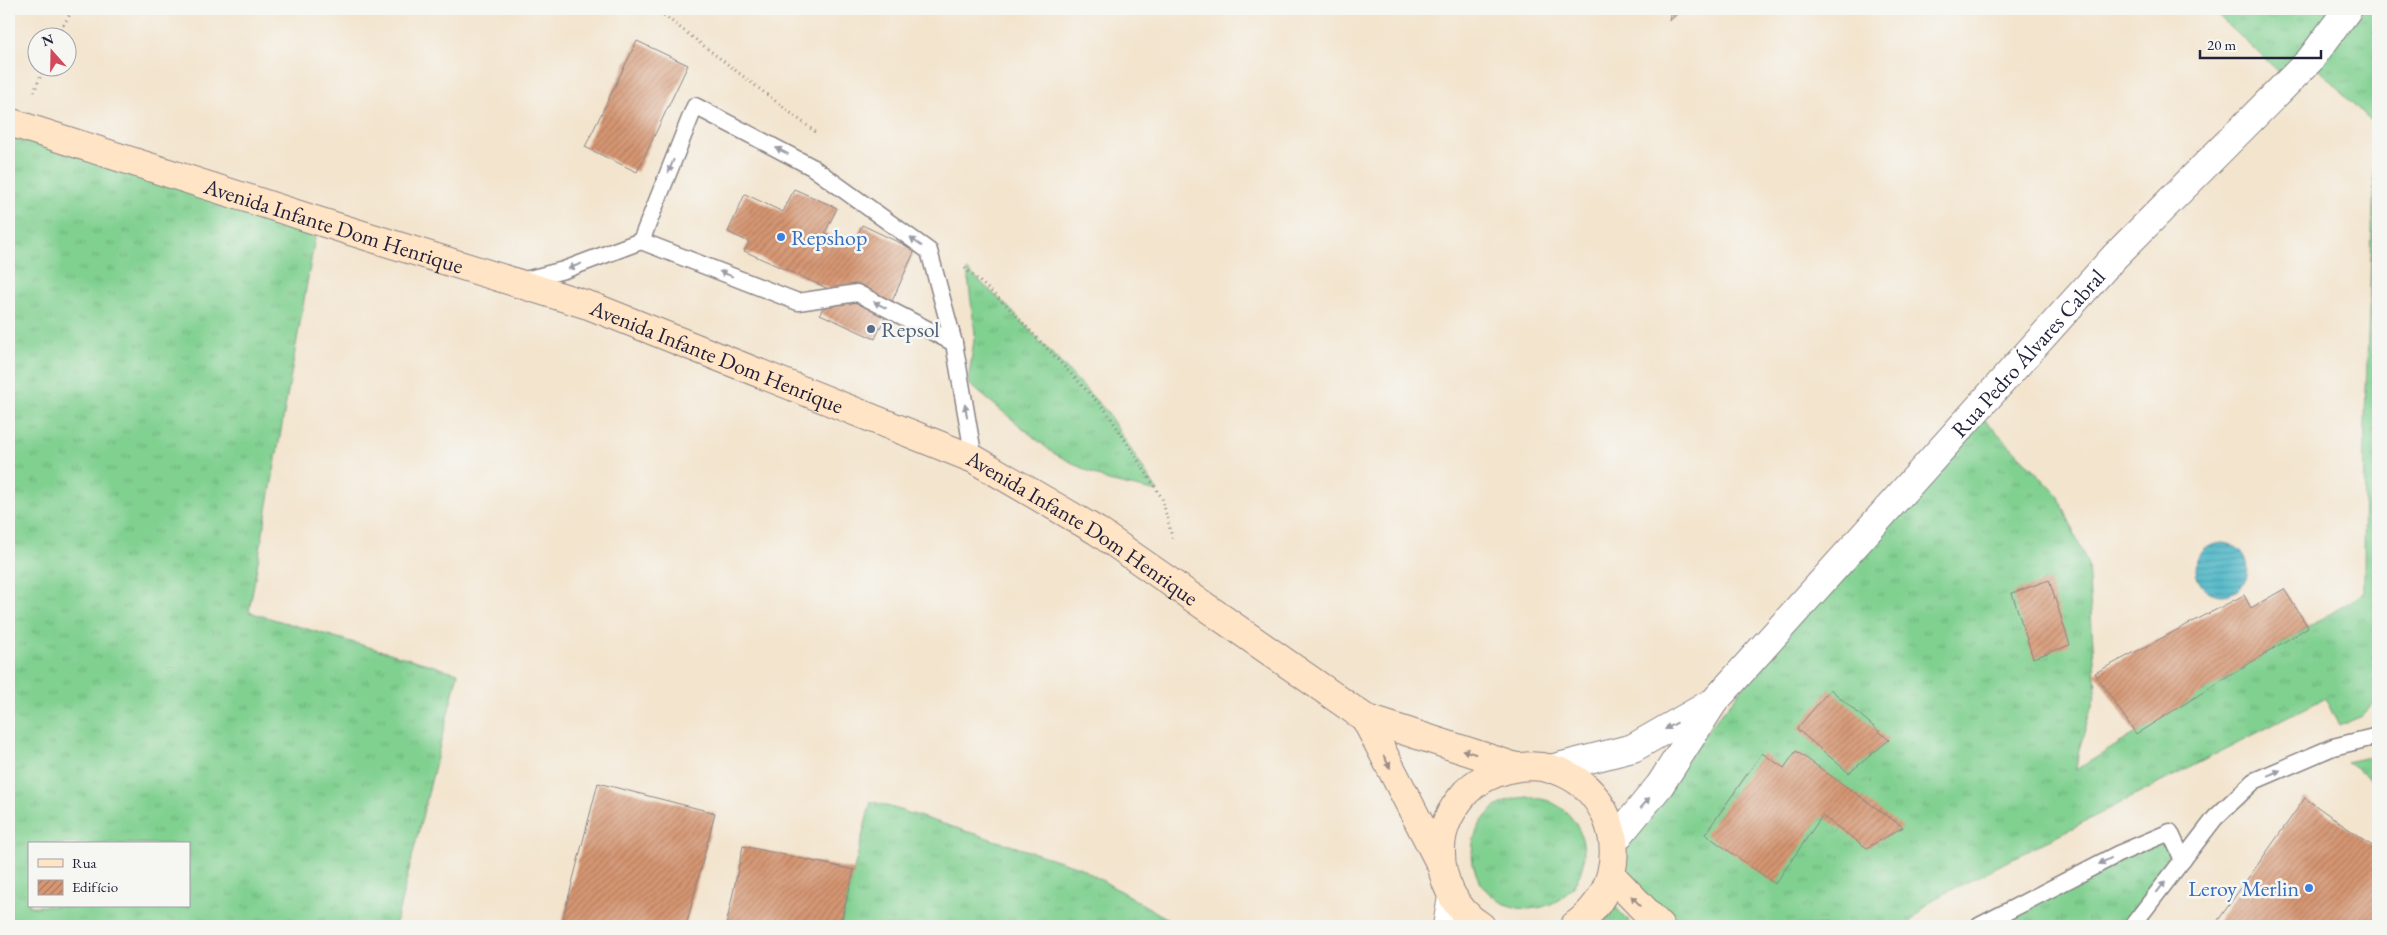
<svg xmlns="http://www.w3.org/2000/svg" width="2387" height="935" viewBox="0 0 2387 935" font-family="'EB Garamond',serif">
	<defs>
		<pattern id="grass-tufts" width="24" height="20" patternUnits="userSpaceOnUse" patternTransform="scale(1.25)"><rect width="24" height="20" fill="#80d090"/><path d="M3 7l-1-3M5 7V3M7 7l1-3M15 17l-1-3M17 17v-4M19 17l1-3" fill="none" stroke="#6eb27d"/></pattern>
		<pattern id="water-rules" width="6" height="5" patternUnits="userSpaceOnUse" patternTransform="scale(1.25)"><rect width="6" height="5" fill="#49b5c6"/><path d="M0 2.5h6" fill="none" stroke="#3c93a2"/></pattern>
		<pattern id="building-hatch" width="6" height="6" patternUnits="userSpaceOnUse" patternTransform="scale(1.25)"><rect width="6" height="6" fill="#d69672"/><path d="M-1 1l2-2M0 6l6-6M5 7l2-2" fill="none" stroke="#ad7a5f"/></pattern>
	</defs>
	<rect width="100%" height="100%" fill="#f6f6f2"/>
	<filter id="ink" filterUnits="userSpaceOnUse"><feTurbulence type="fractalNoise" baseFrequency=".02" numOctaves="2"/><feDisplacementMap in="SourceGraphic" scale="10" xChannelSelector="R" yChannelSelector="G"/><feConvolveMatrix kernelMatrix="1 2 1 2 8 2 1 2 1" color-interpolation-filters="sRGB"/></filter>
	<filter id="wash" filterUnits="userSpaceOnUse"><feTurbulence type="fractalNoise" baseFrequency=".0096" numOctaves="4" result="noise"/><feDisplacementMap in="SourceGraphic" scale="20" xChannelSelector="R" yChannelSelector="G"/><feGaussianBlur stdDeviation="1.12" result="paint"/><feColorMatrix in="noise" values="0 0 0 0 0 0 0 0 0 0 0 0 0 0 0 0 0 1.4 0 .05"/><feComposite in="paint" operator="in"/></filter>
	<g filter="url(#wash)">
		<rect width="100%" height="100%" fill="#f3e4cd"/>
		<g fill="url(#grass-tufts)" stroke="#517966" fill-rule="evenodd">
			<polygon points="2211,9 2378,9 2378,699 2362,716 2339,726 2325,698 1932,900 1906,926 1660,926 1615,859 1614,841 1976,411 2058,495 2088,565 2096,692 2078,753 2076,770 2364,593 2365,415 2376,127 2310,60 2289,81"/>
			<path d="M9 122 318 221 249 612 458 673 395 926H9ZM29 844H189V906H29Z"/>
			<polygon points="967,270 1006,305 1107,412 1158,492 1108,481 1053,453 968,383 975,333"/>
			<polygon points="2378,755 2378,784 2346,762"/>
			<circle cx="1528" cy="853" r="56"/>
			<polygon points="871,801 1079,867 1180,926 840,926"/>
			<polygon points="2170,832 2183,860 2134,926 1979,926"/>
			<polygon points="1608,899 1633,926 1587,926"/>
		</g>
		<circle fill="url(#water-rules)" stroke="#366c80" cx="2222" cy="569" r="26"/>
		<g id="blocks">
			<g fill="url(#building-hatch)">
				<polygon points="1671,9 1683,9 1669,21"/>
				<polygon points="637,41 688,65 637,172 585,147"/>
				<polygon points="794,189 837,208 825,233 853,245 862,225 915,250 875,339 820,314 831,290 744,251 749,242 728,232 745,194 783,212"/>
				<polygon points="2049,580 2070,645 2033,658 2012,593"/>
				<polygon points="2284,589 2308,627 2136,734 2095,673 2244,595 2251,608"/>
				<polygon points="1830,689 1889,740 1849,773 1797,729"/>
				<polygon points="1796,751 1903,827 1867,848 1822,816 1775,884 1705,834 1762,753 1784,768"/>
				<polygon points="598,783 715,813 686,926 561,926"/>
				<polygon points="2305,798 2378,850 2378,926 2214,926"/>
				<polygon points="743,846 854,870 840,926 726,926"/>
			</g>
		</g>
	</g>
	<g filter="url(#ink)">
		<use href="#blocks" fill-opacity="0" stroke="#8a8384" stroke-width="1"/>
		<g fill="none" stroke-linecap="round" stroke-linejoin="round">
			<g stroke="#8a8384" stroke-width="19">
				<g id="service">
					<polyline points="641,241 695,106 812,167 929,251 954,343 974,459"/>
					<polyline points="521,281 564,270 641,241 798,302 857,293 954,343"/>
					<polyline points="1979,926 2118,854 2170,832 2183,860"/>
					<polyline points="2132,926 2215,818 2254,781 2333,747 2378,736"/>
				</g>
			</g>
			<g stroke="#8a8384" stroke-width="30">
				<g id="minor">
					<polyline points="1550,769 1633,748 1710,704"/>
					<path id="s1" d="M1614 841 1660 785 1713 703 2115 256 2310 60 2348 9"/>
					<polyline points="1447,926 1452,897"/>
				</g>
			</g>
			<g stroke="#8a8384" stroke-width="30">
				<g id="secondary">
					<path id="s2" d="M9 122 318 221 591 306 974 459 1097 531 1365 718 1516 767"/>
					<polyline points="1365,718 1441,865"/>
					<polyline points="1612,876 1660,926"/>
					<path d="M1481 926C1455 910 1440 880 1441 849 1441 827 1452 808 1466 792 1478 780 1493 773 1509 769 1603 747 1654 869 1574 926"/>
				</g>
			</g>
			<g stroke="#8a8384" stroke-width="3" stroke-dasharray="1 4" stroke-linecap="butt">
				<polyline points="656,9 818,134"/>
				<polyline points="56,38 73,9"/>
				<polyline points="34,92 44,68"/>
				<polyline points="965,268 1006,305 1107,412 1162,498 1173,541"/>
			</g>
			<use href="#service" stroke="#fff" stroke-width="16"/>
			<use href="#minor" stroke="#fff" stroke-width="28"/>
			<use href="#secondary" stroke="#ffe4c6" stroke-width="28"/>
		</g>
		<defs><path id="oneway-solid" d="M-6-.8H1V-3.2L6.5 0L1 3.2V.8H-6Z" transform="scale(1.25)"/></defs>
		<g fill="#9c9ca7">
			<use href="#oneway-solid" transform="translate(782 151) rotate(-153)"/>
			<use href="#oneway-solid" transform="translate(671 166) rotate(112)"/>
			<use href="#oneway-solid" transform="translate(916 242) rotate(-144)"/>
			<use href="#oneway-solid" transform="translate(575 266) rotate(159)"/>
			<use href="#oneway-solid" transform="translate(726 274) rotate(-159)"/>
			<use href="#oneway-solid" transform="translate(880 305) rotate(-153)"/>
			<use href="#oneway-solid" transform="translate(966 411) rotate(-99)"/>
			<use href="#oneway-solid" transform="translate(1671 726) rotate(151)"/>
			<use href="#oneway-solid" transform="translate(2274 773) rotate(-23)"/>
			<use href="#oneway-solid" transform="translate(1645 803) rotate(-50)"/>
			<use href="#oneway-solid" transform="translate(2105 861) rotate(153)"/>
			<use href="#oneway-solid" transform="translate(2161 887) rotate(-52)"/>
		</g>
		<g fill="#9c8d87">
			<use href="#oneway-solid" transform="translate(1469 752) rotate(-162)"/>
			<use href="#oneway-solid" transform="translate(1387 762) rotate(62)"/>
			<use href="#oneway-solid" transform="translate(1636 901) rotate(-134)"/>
		</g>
	</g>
	<g fill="#3f7fe0" stroke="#f6f6f2" stroke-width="2">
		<circle cx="781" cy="237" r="5"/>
		<circle cx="2309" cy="888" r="5"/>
	</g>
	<circle fill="#5c6f8a" stroke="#f6f6f2" stroke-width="2" cx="871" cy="329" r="5"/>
	<g text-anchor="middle" stroke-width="5" stroke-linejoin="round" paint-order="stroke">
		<g font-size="22" fill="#22223b" stroke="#f6f6f2">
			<text dy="8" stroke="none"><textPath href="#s2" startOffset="341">Avenida Infante Dom Henrique</textPath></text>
			<text dy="8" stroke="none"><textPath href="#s1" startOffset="641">Rua Pedro Álvares Cabral</textPath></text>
			<text dy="8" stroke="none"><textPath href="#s2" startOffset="746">Avenida Infante Dom Henrique</textPath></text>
			<text dy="8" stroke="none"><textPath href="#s2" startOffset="1151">Avenida Infante Dom Henrique</textPath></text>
		</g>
		<g font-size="22" fill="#366cbe" stroke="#f6f6f2" text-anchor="start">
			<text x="791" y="245">Repshop</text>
			<text x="2299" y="896" text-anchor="end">Leroy Merlin</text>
		</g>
		<g font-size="22" fill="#4e5e75" stroke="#f6f6f2" text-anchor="start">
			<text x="881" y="337">Repsol</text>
		</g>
	</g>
	<rect width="2387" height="935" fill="none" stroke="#f6f6f2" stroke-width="30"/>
	<rect x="28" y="842" width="162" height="65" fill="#f6f6f2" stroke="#a1a1a9"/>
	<rect x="38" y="859" width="25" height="8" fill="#ffe4c6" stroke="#a1a1a9"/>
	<text x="72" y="868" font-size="15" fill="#22223b">Rua</text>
	<rect x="38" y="880" width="25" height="15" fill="url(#building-hatch)" stroke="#a1a1a9"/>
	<text x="72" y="892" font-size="15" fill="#22223b">Edifício</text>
	<g transform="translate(52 52) rotate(340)"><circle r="24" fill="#f6f6f2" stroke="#a1a1a9"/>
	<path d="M0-4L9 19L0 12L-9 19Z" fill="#d1495b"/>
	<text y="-8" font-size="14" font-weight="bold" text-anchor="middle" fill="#22223b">N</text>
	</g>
	<path d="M2200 50v8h121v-8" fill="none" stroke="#22223b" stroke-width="2.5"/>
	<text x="2207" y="50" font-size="15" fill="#22223b" stroke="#f6f6f2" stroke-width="4" paint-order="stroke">20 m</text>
</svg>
